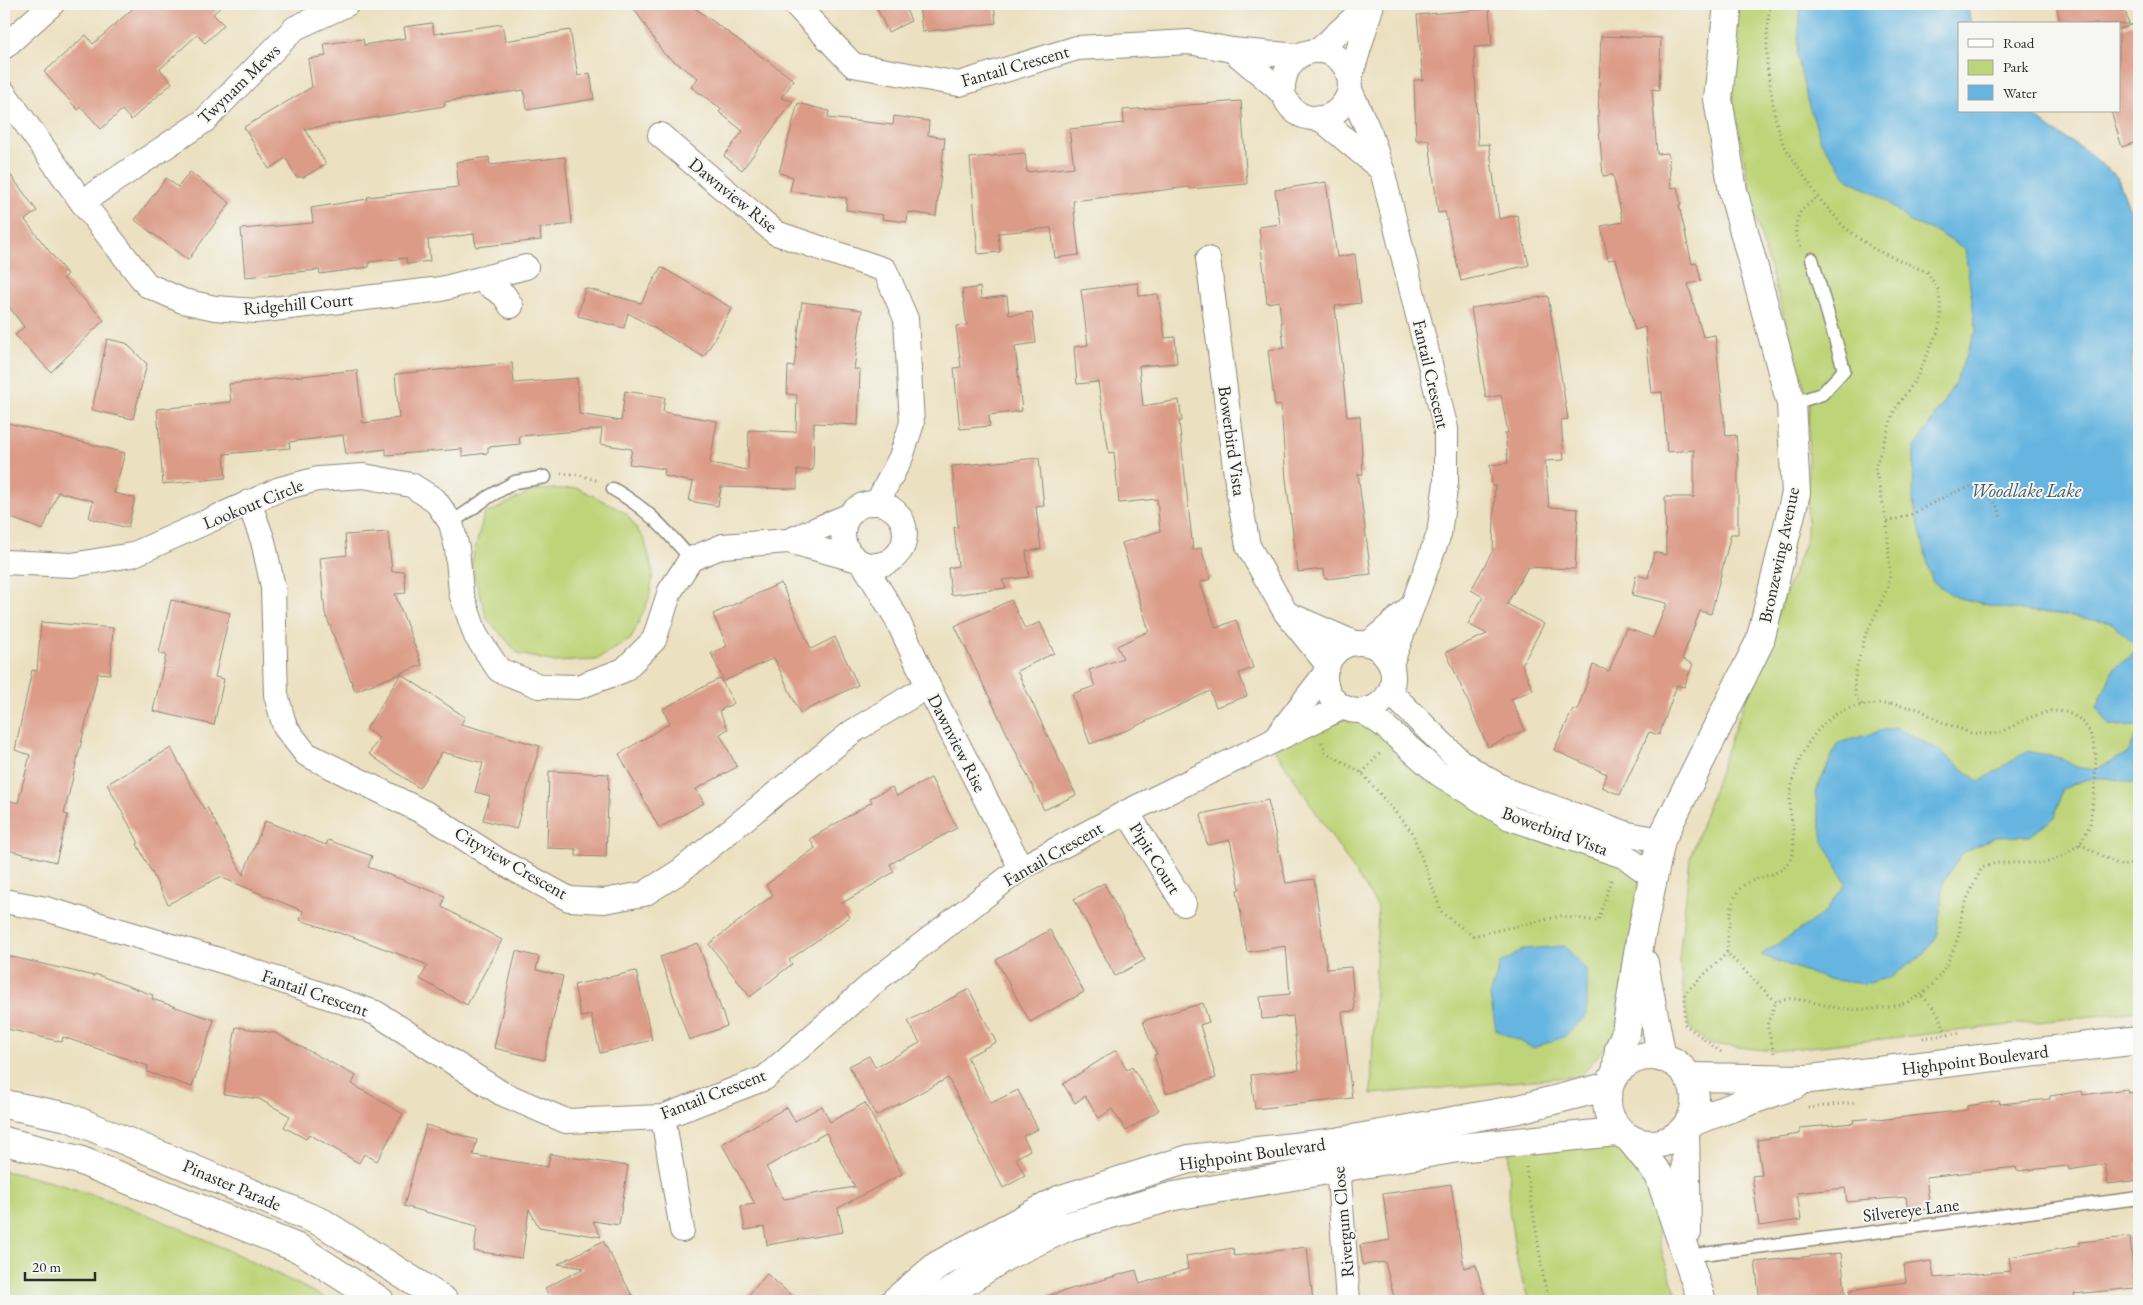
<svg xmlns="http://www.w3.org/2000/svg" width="2143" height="1305" viewBox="0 0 2143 1305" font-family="'EB Garamond',serif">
	<rect width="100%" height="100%" fill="#f6f6f2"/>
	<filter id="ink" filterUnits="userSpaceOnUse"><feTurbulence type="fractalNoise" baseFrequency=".02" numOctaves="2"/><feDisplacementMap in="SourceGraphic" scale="10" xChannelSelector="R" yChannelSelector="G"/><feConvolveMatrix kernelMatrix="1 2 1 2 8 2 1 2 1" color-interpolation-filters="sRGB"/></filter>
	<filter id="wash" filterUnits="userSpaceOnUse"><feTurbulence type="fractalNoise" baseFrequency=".0096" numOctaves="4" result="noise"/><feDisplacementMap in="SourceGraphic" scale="20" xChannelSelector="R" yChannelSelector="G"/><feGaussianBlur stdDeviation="1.12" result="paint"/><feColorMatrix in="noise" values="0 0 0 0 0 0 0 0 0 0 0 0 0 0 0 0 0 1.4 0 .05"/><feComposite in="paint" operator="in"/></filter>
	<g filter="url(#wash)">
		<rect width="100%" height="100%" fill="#ebe0bf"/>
		<g fill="#bed478" stroke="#748052">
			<polygon points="1737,4 1967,4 1971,24 1959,24 1959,111 2027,111 2055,132 2086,151 2117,177 2135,224 2139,250 2139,330 2131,364 2139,424 2139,1011 1773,1051 1710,1044 1689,1028 1679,960 1690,858 1732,735 1807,537 1809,402 1754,213 1730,83"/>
			<polygon points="578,488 626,513 645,541 653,573 649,599 631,639 596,660 555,662 519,654 487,619 471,564 484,515 534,490"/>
			<polygon points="1353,718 1379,726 1433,773 1641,871 1615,1034 1581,1076 1371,1094 1378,907 1274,748 1324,723"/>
			<polygon points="1603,1129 1642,1159 1663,1256 1679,1301 1529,1301 1518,1267 1509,1209 1510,1140"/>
			<path d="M4 1171C120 1194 226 1248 331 1301H4Z"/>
		</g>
		<g fill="#65b5e0" stroke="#487086">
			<polygon points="1801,4 1967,4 1971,24 1959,24 1959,111 2027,111 2055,132 2086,151 2117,177 2135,224 2139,250 2139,330 2131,364 2139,424 2139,725 2110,726 2097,707 2113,670 2139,649 2112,623 2065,615 2001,608 1955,597 1932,581 1913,502 1914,449 1954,385 1976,331 1965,249 1937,232 1910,222 1883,198 1848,179 1821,141 1807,100 1797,54"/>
			<path d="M1895 727 1938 749 1979 782 2027 751 2060 758 2076 767 2094 770 2128 753 2139 731V786C2107 776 2093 773 2062 790L2055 817 2030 836 1995 837 1963 853 1944 880 1937 936 1924 954 1891 977 1865 984 1826 979 1761 955 1823 914 1846 884 1823 840 1815 793 1838 743Z"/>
			<polygon points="1565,946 1587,971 1587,1015 1564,1037 1533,1048 1496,1030 1490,996 1500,964 1524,949"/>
		</g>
		<g id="blocks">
			<g fill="#dc9b87" fill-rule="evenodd">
				<polygon points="138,4 224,4 213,14 224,25 205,43 197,35 160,69 172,83 131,120 122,110 101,129 81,107 78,110 44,72 86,35 93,44"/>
				<polygon points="631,4 689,4 794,80 781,98 793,101 742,170 724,156 743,131 719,112 722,109 691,87 698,78 664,54"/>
				<polygon points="875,4 904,4 911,21 888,32"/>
				<polygon points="932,4 994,4 996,23 922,32 919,5"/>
				<polygon points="2056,4 2123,4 2129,24 2061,24"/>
				<polygon points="1489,9 1492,46 1474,47 1478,145 1489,144 1499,219 1517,215 1529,265 1461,281 1445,212 1438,213 1429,140 1416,140 1414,80 1423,80 1417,15"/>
				<polygon points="2139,22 2139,141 2122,147 2111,111 2119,111 2119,29"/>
				<polygon points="432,23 434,34 502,24 505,41 570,30 578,76 590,73 594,99 527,110 524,90 444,102 445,106 305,129 326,164 304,177 296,177 286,158 269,169 244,127 312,87 308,59 326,56 324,44 363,39 364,45 406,38 404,27"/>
				<polygon points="1601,36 1661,38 1659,90 1652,89 1657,154 1668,153 1671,188 1677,187 1681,205 1679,205 1692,264 1697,263 1701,281 1688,284 1703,337 1715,335 1726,436 1736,435 1738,461 1738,534 1731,534 1711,614 1700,611 1682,659 1693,664 1684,687 1677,685 1659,735 1649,732 1620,795 1602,787 1607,774 1554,750 1573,709 1577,711 1593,665 1609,671 1626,628 1653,638 1667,603 1632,595 1636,575 1648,578 1654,552 1666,555 1665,497 1694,497 1694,450 1667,452 1662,392 1652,393 1645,327 1635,330 1616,259 1608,260 1601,226 1623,222 1613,175 1603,176 1598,117"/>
				<polygon points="1241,101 1247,184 1190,189 1189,187 1073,201 1079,255 1055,258 1051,228 998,233 1000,252 978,254 970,158 1025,153 1027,172 1074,167 1069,129 1124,123 1123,110"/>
				<polygon points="798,103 829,111 828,118 893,125 894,116 929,121 928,135 945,138 936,216 908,212 907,222 882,219 883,215 846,210 847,198 790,191 793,177 779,173"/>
				<polygon points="489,157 490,165 565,157 572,224 540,228 541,240 476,247 474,234 428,240 430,261 407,264 406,258 369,262 369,267 320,274 319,270 245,277 241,229 313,223 311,208 368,199 367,197 459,187 456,162"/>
				<polygon points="4,166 37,211 25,220 67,274 63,278 104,320 51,372 15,335 24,327 4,300"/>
				<polygon points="190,172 230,203 188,260 135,220 166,178 178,187"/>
				<polygon points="1326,182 1337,257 1355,254 1361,303 1335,306 1347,417 1360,416 1363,474 1358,474 1371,574 1325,579 1324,569 1298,572 1286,479 1281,405 1275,406 1268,350 1284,348 1279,301 1267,303 1259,227 1280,224 1275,190"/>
				<polygon points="661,267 732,308 704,357 628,313 624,328 578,316 585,288 641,303"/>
				<polygon points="1138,283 1139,296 1158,294 1165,338 1175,337 1177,363 1139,366 1143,406 1179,400 1182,421 1179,421 1193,550 1201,548 1211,579 1200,582 1216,628 1236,620 1253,668 1239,673 1247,696 1216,707 1210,691 1130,729 1090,744 1072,694 1095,686 1089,670 1123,658 1117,646 1149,631 1122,543 1160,531 1157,499 1119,503 1114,452 1109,453 1098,382 1077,384 1074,347 1088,345 1081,290"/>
				<polygon points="980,287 981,299 1007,296 1009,315 1032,312 1036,343 1015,346 1022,411 989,415 990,426 960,429 954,368 961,367 956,326 967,325 962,290"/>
				<polygon points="1548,296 1568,419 1561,420 1564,460 1545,461 1549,507 1578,509 1575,569 1528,567 1507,604 1544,624 1522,665 1533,690 1511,699 1525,730 1488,747 1446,652 1487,634 1468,624 1483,597 1471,590 1493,550 1495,486 1492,486 1490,465 1508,463 1505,433 1508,433 1501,395 1486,398 1471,308"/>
				<polygon points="802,302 862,310 854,369 860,369 858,425 814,423 813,470 797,470 797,489 721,487 718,506 689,501 693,482 664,476 665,469 629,464 632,449 600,444 602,429 519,436 520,444 488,447 488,453 462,456 462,449 386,455 386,449 346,454 343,435 289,442 290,448 224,454 226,478 163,484 157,409 231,402 229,384 357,370 363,423 399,418 395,374 512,363 514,383 577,378 579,414 621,421 625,391 665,397 663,412 717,421 710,463 748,470 749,430 796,432 797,395 787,394 788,366 794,367"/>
				<polygon points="107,339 126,343 147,364 133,419 92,410"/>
				<polygon points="4,422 125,453 114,493 135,498 128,528 89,518 93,501 58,492 43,530 4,515"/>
				<polygon points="1039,458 1044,506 1036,507 1041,549 1026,551 1029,577 1002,580 1006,588 951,595 948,568 958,566 954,527 958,527 952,466"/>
				<polygon points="388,532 392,572 404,571 406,593 395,594 422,665 355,691 325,613 320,558 347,555 345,535"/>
				<polygon points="781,583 811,649 835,637 858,685 800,713 774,658 724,681 711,653 727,646 713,614"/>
				<polygon points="171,600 230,613 215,677 224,679 214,725 153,711 166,655 159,653"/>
				<polygon points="1011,600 1025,629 1040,622 1054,653 1017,671 1076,795 1044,810 955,626"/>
				<polygon points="41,622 113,628 110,674 98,673 64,814 68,815 56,862 4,849 4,799 18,803 30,755 15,750 32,670 37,671"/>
				<polygon points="401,674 465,717 461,724 540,746 516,829 483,820 490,796 475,792 483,763 442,752 419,788 369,754 379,738 366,729"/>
				<polygon points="720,678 734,703 719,711 728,729 720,734 737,767 696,789 704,803 659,828 619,754 670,723 663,709"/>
				<polygon points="171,748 204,809 207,807 243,875 265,821 326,845 328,840 372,856 368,867 445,896 442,907 502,940 467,1005 420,979 428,965 345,934 345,935 300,920 303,911 220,877 168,904 137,844 139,843 107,784"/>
				<polygon points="549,771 609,774 606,857 576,856 576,849 547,848"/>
				<polygon points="931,778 957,828 890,864 894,872 841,904 850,917 789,960 792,964 750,997 709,944 773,895 766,885 815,848 810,839 872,802 870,798 892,787 897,796"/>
				<polygon points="1268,800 1286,883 1314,879 1327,969 1351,967 1355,1011 1342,1012 1352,1098 1255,1109 1251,1075 1299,1070 1293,1016 1262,1019 1260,997 1290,994 1286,946 1247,952 1237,890 1240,889 1230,840 1207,845 1201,814"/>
				<polygon points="1104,883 1145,960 1115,976 1074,899"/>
				<polygon points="1050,930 1084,992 1030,1022 996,960"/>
				<polygon points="698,943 727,1026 689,1040 660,957"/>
				<polygon points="516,951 539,957 536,970 563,976 544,1060 494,1048"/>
				<polygon points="4,955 94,976 95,974 153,995 152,999 214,1020 192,1087 147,1072 148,1066 63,1037 62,1042 4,1028"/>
				<polygon points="636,971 652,1040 600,1053 591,1015 581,1017 574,985"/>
				<polygon points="969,989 996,1042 967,1057 991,1103 1018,1090 1038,1129 1023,1136 1030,1150 1016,1158 1025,1176 1003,1188 948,1078 876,1116 849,1066 869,1056 875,1067 920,1043 908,1021"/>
				<polygon points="1203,1003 1209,1022 1200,1025 1216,1078 1166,1093 1154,1055 1157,1054 1149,1038 1143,1021"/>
				<polygon points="236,1027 275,1033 356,1076 352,1084 403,1114 377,1161 364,1154 359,1163 309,1134 306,1139 284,1127 290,1116 259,1099 224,1094"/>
				<polygon points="1116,1050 1127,1070 1132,1067 1159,1110 1126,1131 1112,1109 1099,1118 1085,1096 1075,1103 1063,1084"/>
				<polygon points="2127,1089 2128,1093 2139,1091 2139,1163 2137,1163 2139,1180 2108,1184 2105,1164 2069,1170 2068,1166 2017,1171 2016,1167 1926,1177 1930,1209 1908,1212 1906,1197 1847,1202 1845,1188 1797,1193 1801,1220 1759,1226 1752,1176 1762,1175 1757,1140 1800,1134 1800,1128 1854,1123 1853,1120 1876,1118 1877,1120 1967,1110 1967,1106 1999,1101 2000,1104 2050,1099 2050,1096 2082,1091 2083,1095"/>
				<path d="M865 1103 902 1174 838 1208 843 1232 767 1245 764 1227 745 1230 741 1206 755 1204 722 1144 787 1107 795 1121 822 1106 830 1122ZM826 1133 855 1187 784 1199 766 1167Z"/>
				<polygon points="426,1125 477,1140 473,1155 548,1167 550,1154 628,1166 619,1225 593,1221 601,1237 539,1227 529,1209 522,1258 474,1251 477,1226 404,1206"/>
				<polygon points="1451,1184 1464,1268 1476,1265 1486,1301 1395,1301 1385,1262 1363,1265 1360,1245 1390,1240 1383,1194"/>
				<polygon points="2130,1237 2135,1288 2074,1294 2075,1301 1850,1301 1850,1290 1906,1282 1904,1265 1931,1261 1934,1278 2011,1271 2009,1257 2079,1246 2079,1242"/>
				<polygon points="603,1241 635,1301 552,1301 545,1288 584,1268 558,1264"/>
				<polygon points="1307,1247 1313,1301 1048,1301 1047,1296 1136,1270 1140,1284 1188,1269 1186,1256 1233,1248 1234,1256"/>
				<polygon points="1841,1253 1846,1301 1760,1301 1755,1262"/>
				<polygon points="767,1274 798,1301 743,1301"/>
			</g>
		</g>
	</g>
	<g filter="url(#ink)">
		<use href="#blocks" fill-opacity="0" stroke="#8b8675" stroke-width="1"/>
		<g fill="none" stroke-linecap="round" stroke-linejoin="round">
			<g stroke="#8b8675" stroke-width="15">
				<g id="service">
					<polyline points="1791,404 1822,394 1844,370 1812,259"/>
					<path d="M613 489C649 510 664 528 691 559"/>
					<polyline points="451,523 490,496 515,482 545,477"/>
					<polyline points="1687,1256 2139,1198"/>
				</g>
			</g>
			<g stroke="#8b8675" stroke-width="26">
				<g id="minor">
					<polyline points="795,4 853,65 959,84 1077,48 1189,42 1232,50 1298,56"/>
					<polyline points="4,47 52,4"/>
					<path d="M1232 50C1248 64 1266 77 1281 92 1285 96 1286 101 1289 105 1301 121 1325 123 1339 109 1347 101 1352 89 1349 77 1340 38 1281 42 1283 93"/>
					<polyline points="1318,51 1369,4"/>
					<polyline points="1350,78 1372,4"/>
					<polyline points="1350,90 1370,134 1382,170 1446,429 1446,482 1439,534 1391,664"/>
					<polyline points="4,93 82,202 147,285 183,301 215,308 256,311 441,289 526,267"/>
					<polyline points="1321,119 1382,170"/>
					<polyline points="660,135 776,233 885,270 906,319 912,423 901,457 877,503"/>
					<polyline points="82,202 204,121 295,28 347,4"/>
					<polyline points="1208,259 1238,490 1248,546 1286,613 1328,665"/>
					<polyline points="481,280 504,295 511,306"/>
					<polyline points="249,502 263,541 273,587 276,695 285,727 306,754 429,815 498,860 569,899 604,901 644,894 679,872 852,732 928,686"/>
					<circle cx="874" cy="534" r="31"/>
					<polyline points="788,541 848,516"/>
					<polyline points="4,562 72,565 132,555 280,489 318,479 364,476 411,485 435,500 451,523 457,548 461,593 476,636 499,670 539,686 578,687 624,670 654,640 670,591 691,559 723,546 788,541 854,559"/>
					<polyline points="864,565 896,617 928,686 1021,868"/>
					<polyline points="1290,615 1354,643"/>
					<circle cx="1359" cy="677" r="34"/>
					<polyline points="1368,644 1411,607"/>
					<polyline points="1390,692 1461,762 1487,779 1513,793 1628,834 1661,840"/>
					<polyline points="1363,711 1382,724 1439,774 1510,818 1626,857 1653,877"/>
					<polyline points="1278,735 1325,674"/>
					<polyline points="1127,812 1184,904"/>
					<polyline points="4,901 46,909 229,963 376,1013 501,1093 566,1121 663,1117 765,1078 879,978 1021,868 1127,812 1343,707"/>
					<polyline points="663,1117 682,1230"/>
					<polyline points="1337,1151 1348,1301"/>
				</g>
			</g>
			<g stroke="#8b8675" stroke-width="30">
				<g id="tertiary">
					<polyline points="1644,963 1662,1058"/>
					<circle cx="1651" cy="1100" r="44"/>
					<polyline points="1616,1074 1619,1049 1626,1032 1640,940 1661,840 1760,641 1796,493 1791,404 1733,191 1718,99 1728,4"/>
					<polyline points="1688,1077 1810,1079 2139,1040"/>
					<polyline points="4,1104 68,1117 323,1223 444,1301"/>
					<polyline points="1689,1123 1797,1084"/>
					<polyline points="1685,1128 1687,1232"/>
					<polyline points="1630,1139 1659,1175 1702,1301"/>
					<polyline points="4,1141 79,1160 300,1249 380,1301"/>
					<polyline points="895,1301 938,1265 1061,1199 1189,1159 1336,1142 1519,1109 1609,1086"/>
					<polyline points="936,1301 1006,1256 1069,1226 1174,1196 1458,1148 1616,1132 1622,1134"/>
				</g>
			</g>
			<g stroke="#8b8675" stroke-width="3" stroke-dasharray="1 4" stroke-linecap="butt">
				<polyline points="1770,4 1767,35 1767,64 1775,117 1783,144 1818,197 1845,228 1874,249 1927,272 1939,291 1941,317 1938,331 1915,381 1895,409 1875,468 1887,522 1890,574 1888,587 1865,637 1857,666 1854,684 1856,696 1862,705"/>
				<path d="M1801 246C1793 238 1795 220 1801 211 1806 206 1812 201 1818 197"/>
				<polyline points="561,473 580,475 598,481"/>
				<path d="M1887 522 1912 514 1948 495 1972 486C1987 495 1999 501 2001 519"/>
				<path d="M1891 704 1919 709 1939 721 1971 733 1987 734 1999 733 2031 717 2051 711 2067 712 2081 720 2090 732 2096 753 2095 784 2090 825 2080 844 2066 854 2046 863H1995L1982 868C1975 881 1969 893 1964 907 1960 917 1961 930 1957 940 1936 998 1908 1011 1848 1009 1830 1008 1813 1001 1795 999 1789 998 1782 1000 1776 1002L1727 953C1728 937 1729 902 1739 890 1753 873 1779 880 1790 860 1798 844 1791 824 1790 807 1790 772 1806 735 1835 715 1851 704 1873 704 1891 704Z"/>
				<polyline points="1322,742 1325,752 1362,773 1412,832 1442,913 1473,936 1561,916 1598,921 1612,877"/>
				<polyline points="1362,773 1380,753"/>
				<polyline points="2080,844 2121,866 2139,863"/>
				<path d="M1922 996C1935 1008 1941 1017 1946 1034"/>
				<polyline points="1923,1038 1961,1033"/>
				<polyline points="1721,1052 1684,1024 1685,993 1727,953"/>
				<polyline points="1774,1053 1767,1025 1776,1002"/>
				<polyline points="1808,1108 1856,1102"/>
				<polyline points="1526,1167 1544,1281 1550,1301"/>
			</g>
			<use href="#service" stroke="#fff" stroke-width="12"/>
			<use href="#minor" stroke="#fff" stroke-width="24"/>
			<use href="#tertiary" stroke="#fff" stroke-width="28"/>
		</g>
	</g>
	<g text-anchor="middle" stroke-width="4" stroke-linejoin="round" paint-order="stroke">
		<g font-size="18" fill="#2b2b2b" stroke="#f6f6f2">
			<text transform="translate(1015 66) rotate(-16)" y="6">Fantail Crescent</text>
			<text transform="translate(239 84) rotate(-44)" y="6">Twynam Mews</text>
			<text transform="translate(733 195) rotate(39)" y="6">Dawnview Rise</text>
			<text transform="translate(298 304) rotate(-5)" y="6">Ridgehill Court</text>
			<text transform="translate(1431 374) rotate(77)" y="6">Fantail Crescent</text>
			<text transform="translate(1232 441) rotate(82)" y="6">Bowerbird Vista</text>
			<text transform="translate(253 504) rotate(-22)" y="6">Lookout Circle</text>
			<text transform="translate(1779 555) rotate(-78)" y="6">Bronzewing Avenue</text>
			<text transform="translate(957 743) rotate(63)" y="6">Dawnview Rise</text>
			<text transform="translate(1555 831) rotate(20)" y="6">Bowerbird Vista</text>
			<text transform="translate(1053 854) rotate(-30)" y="6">Fantail Crescent</text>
			<text transform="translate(1155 858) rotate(58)" y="6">Pipit Court</text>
			<text transform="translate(511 863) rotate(30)" y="6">Cityview Crescent</text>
			<text transform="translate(315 993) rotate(19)" y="6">Fantail Crescent</text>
			<text transform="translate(1975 1060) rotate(-7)" y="6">Highpoint Boulevard</text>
			<text transform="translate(713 1094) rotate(-21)" y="6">Fantail Crescent</text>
			<text transform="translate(1252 1154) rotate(-8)" y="6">Highpoint Boulevard</text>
			<text transform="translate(232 1185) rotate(23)" y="6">Pinaster Parade</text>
			<text transform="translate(1911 1210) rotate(-7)" y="6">Silvereye Lane</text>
			<text transform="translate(1343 1222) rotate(-95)" y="6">Rivergum Close</text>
		</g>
		<g font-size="19" font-style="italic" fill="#3f5b6a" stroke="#f6f6f2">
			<text x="2026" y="497">Woodlake Lake</text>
		</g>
	</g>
	<rect width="2143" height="1305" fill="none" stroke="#f6f6f2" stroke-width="20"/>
	<rect x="1958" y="22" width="162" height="90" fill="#f6f6f2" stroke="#a5a5a2"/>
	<rect x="1968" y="39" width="25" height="8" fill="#ffffff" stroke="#a5a5a2"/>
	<text x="2003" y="48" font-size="15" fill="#2b2b2b">Road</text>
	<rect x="1968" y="60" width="25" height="15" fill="#bed478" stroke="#a5a5a2"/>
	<text x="2003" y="72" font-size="15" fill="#2b2b2b">Park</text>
	<rect x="1968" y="85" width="25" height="15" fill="#65b5e0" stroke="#a5a5a2"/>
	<text x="2003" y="98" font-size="15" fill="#2b2b2b">Water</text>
	<path d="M25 1272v8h70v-8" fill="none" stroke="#2b2b2b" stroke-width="2.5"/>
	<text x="32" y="1272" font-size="15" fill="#2b2b2b" stroke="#f6f6f2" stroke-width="4" paint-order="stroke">20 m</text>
</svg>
